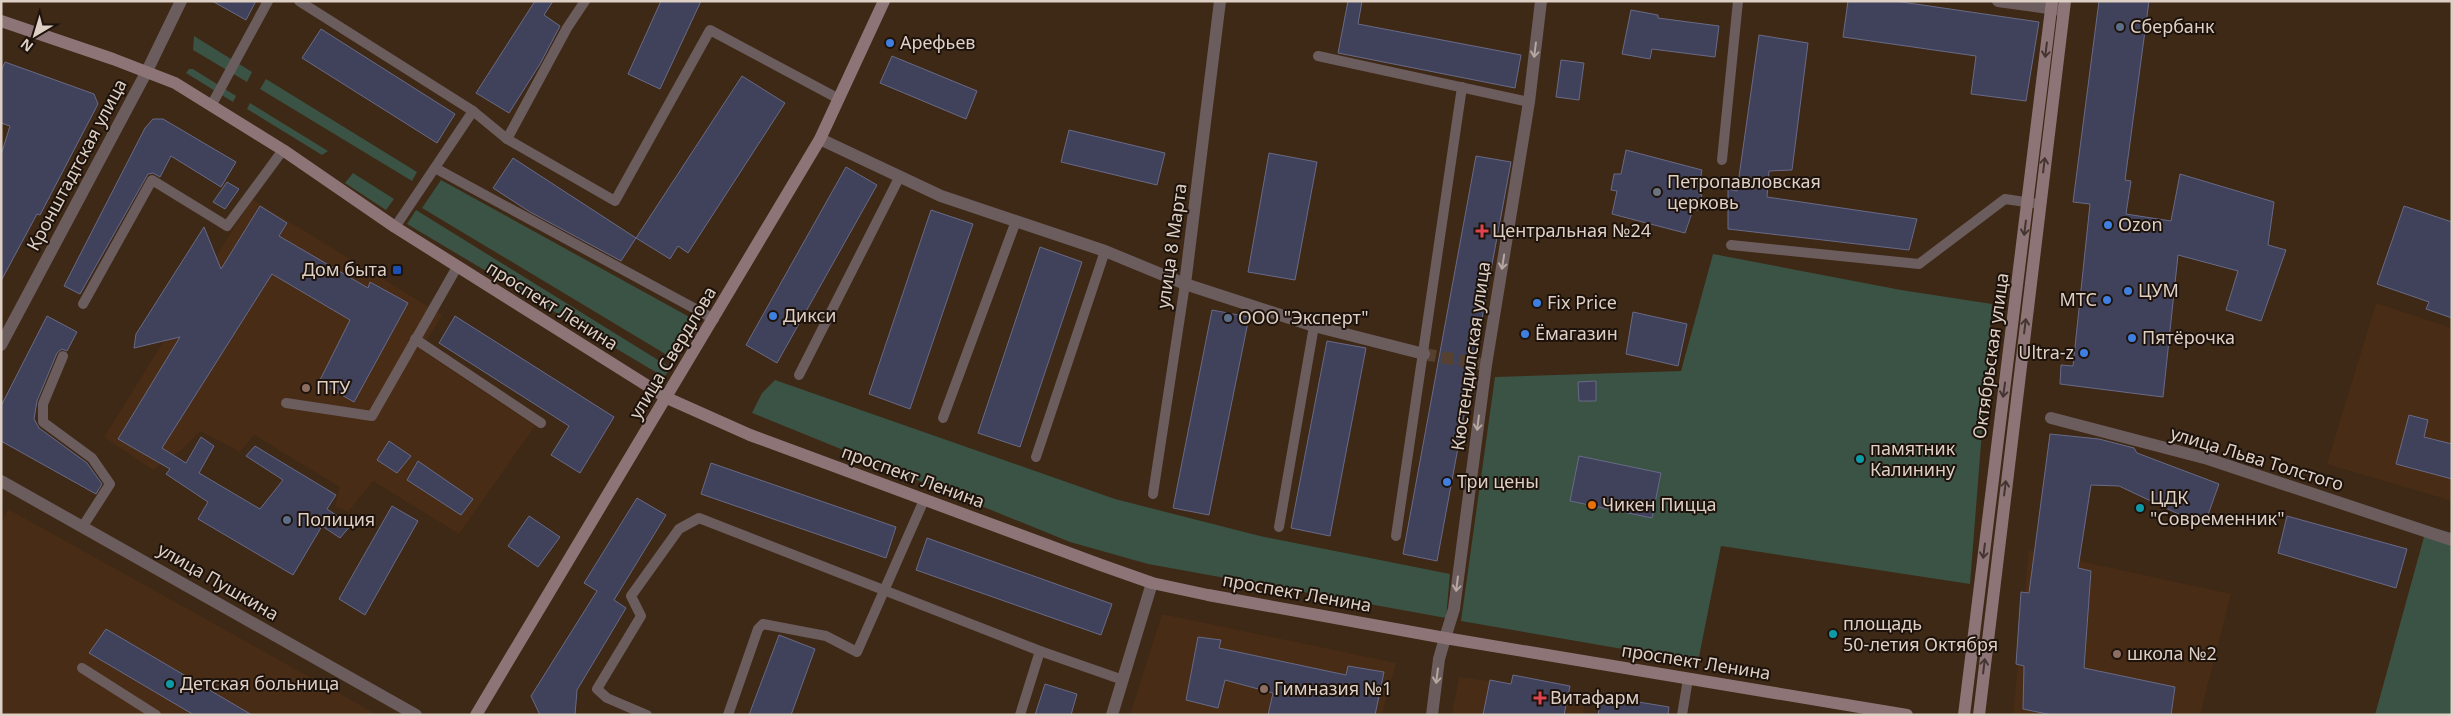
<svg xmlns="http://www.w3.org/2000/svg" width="2453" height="716" viewBox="0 0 2453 716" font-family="'Noto Sans',sans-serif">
	<rect width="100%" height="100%" fill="#3e2816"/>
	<g fill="#482c15">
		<polygon points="252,199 442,315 421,350 535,426 459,534 373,481 348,512 335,506 340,487 254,435 240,452 200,431 183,449 153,470 104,437"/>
		<polygon points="2376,303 2452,328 2452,501 2327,464"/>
		<polygon points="8,509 378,715 1,715 1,524"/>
		<polygon points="2029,550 2231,594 2200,715 2013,715"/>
		<polygon points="1162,614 1396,663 1382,715 1130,715"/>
		<polygon points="1459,677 1586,694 1583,715 1452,715"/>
	</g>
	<g fill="#3a5344">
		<polygon points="194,36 252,72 247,82 193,50"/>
		<polygon points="189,69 193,69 236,96 233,102 186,73"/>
		<polygon points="266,79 417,172 412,181 260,89"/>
		<polygon points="250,103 328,151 322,155 247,109"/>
		<polygon points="353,173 394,199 386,210 345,183"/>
		<polygon points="441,180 693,319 672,358 422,208"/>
		<polygon points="416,210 671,368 664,377 407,224"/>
		<polygon points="1713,254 1901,290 1992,304 1970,584 1721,546 1698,662 1461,621 1495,377 1681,371"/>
		<polygon points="775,380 1115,499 1260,536 1450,574 1446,618 1148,564 1070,542 752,413 762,393"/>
		<polygon points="2427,526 2452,533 2452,715 2375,715"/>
	</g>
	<g fill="#40425b" stroke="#686a87">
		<polygon points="212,1 256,1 246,20"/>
		<polygon points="535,1 553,1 544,15 560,26 540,64 509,113 476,93"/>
		<polygon points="661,1 701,1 660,89 628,74"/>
		<polygon points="1348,1 1362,1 1358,24 1521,55 1515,88 1338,53"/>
		<polygon points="1848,1 1895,1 2039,22 2026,101 1971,94 1976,56 1843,37"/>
		<polygon points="2099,1 2149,1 2125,180 2131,181 2126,214 2171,221 2180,174 2274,202 2268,245 2286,250 2261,321 2226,310 2238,271 2178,255 2163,397 2060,384 2061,365 2073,366 2090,204 2073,202"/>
		<polygon points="1631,10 1658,15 1658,18 1719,26 1715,57 1652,49 1650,59 1622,54"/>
		<polygon points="321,29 455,114 437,143 302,58"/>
		<polygon points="1759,35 1808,43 1792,170 1769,171 1767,197 1917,219 1909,250 1728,229 1728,189 1737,191"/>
		<polygon points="892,56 977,91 966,119 880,83"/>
		<polygon points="1561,60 1584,63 1579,100 1556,97"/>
		<polygon points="5,62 94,94 98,104 40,215 37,214 1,281 1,155 10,126 1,123 1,71"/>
		<polygon points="742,76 785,103 688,253 678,246 670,259 636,238"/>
		<polygon points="153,119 163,119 236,162 221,187 171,156 160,177 153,173 148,174 80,294 64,286 145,128"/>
		<polygon points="1069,130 1165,153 1157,185 1061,162"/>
		<polygon points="1626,150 1702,170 1698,193 1702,195 1698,210 1693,210 1685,233 1612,214 1617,191 1611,190 1614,174 1621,174"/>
		<polygon points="1269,153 1317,162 1295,280 1248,272"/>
		<polygon points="1476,156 1511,162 1437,561 1403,554"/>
		<polygon points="513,158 636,238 621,261 530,212 493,188"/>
		<polygon points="846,167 877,185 777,363 746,345"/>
		<polygon points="227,182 239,189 225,209 213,202"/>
		<polygon points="260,206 287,223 279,236 368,288 370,282 408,303 354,402 319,382 350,320 272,274 162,448 186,463 201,437 214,446 199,473 260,509 283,480 246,456 255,446 336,495 327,509 351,525 340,538 322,526 293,575 198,519 208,502 166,474 170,469 118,439 180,337 134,348 136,334 204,227 221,269"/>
		<polygon points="2404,206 2452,222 2452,318 2426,309 2429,302 2377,284"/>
		<polygon points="931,210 973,224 910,409 869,394"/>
		<polygon points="1040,247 1082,262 1020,447 978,433"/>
		<polygon points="1212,310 1249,317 1209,515 1173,508"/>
		<polygon points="1633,312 1687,324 1678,366 1626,354"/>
		<polygon points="47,316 77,332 67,351 62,349 57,353 37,401 34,419 39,428 87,463 102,484 96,494 1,441 1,406"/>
		<polygon points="455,316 614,417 580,473 551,455 569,426 439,343"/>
		<polygon points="1327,341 1366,348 1330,536 1291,528"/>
		<polygon points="1596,381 1596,401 1579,401 1578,382"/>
		<polygon points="2409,415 2428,420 2424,437 2452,444 2452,479 2396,464"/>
		<polygon points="2050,434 2099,439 2134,448 2137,453 2219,484 2204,526 2119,486 2091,485 2078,568 2091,571 2084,668 2175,687 2171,715 2052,715 2023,709 2024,666 2016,664 2021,592 2029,593"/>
		<polygon points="389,441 411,456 397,473 377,460"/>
		<polygon points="1579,456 1661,473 1652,518 1570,501"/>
		<polygon points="418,461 473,499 461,515 407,480"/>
		<polygon points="711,463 896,527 886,558 701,494"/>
		<polygon points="637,498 666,515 614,600 626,608 577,690 575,715 540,715 531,696 597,591 584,583"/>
		<polygon points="392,506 418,521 365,615 339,599"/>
		<polygon points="529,516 560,537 538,567 508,546"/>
		<polygon points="2287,516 2407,549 2396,588 2278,553"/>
		<polygon points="927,538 1112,604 1101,635 916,570"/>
		<polygon points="106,629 252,715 194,715 89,653"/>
		<polygon points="779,635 815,649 791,715 749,715"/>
		<polygon points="1198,637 1221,640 1219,648 1346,675 1348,666 1384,672 1375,715 1268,715 1273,693 1225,680 1218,708 1186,700"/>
		<polygon points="1513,675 1570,686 1564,715 1483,715 1490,680 1511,684"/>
		<polygon points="1045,684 1077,694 1071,715 1035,715"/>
		<polygon points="1602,696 1669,707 1668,715 1598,715"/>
	</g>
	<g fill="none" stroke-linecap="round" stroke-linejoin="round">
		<polyline stroke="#564130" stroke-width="12" stroke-dasharray="12 6" stroke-linecap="butt" points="1424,354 1486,365"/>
		<g stroke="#6b5c5d" stroke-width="10">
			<polyline points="299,1 473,111"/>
			<polyline points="1318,56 1529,102"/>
			<polyline points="211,106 268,1"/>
			<polyline points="507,139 567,28 585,1"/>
			<polyline points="1722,160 1738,1"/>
			<polyline points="435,168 714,319"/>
			<polyline points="395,227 473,111 507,139 615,201 710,30 839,99"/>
			<polyline points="1731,245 1919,264 2005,199 2039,204"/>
			<polyline points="83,304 152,180 227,226 283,150"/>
			<polyline points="415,339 541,423"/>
			<polyline points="63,356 43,404 43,422 92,458 110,484 83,526"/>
			<polyline points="799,375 900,176"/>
			<polyline points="286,403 372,416 457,267"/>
			<polyline points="943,418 1016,221"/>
			<polyline points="1036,457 1105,251"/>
			<polyline points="1153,494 1185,284"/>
			<polyline points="1279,527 1314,326"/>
			<polyline points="1396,536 1462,87"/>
			<polyline points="82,668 156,715"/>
			<polyline points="647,715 607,698 597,689 641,616 631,596 679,529 699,518 1040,651 1123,680"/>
			<polyline points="728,715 758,629 763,624 826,636 857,652 924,500"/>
			<polyline points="1020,715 1040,651"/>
			<polyline points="1682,715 1688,679"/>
		</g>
		<g stroke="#6b5c5d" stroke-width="12">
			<polyline points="1998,1 2062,10"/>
			<polyline points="820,139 941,196 1105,251 1185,284 1314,326 1424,354"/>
			<polyline points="1185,284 1220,1"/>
			<polyline points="1445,638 1454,609 1486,365 1529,102 1541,1"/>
		</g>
		<g stroke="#6b5c5d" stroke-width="12">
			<polyline points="1,345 147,71 181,1"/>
			<polyline points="2051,418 2208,459 2452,540"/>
			<polyline points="1,481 416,715"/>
			<polyline points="1112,715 1152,583"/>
			<polyline points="1432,715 1439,659 1445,638"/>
		</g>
		<g stroke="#8d7577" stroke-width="12">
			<polyline points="1,21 113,59 175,83 283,150 395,227 667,398 750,435 1101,565 1152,583 1208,595 1445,638 1907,715"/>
			<polyline points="476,715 820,139 884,1"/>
			<polyline points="1964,715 2052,1"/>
			<polyline points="1979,715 2065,1"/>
		</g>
	</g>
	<defs><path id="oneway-shaft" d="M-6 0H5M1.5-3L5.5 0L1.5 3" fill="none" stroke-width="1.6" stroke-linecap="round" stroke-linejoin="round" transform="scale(1.25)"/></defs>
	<g stroke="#b6a7a1">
		<use href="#oneway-shaft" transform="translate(1535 50) rotate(97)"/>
		<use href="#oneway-shaft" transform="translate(1503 262) rotate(99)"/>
		<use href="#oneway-shaft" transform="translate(1478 423) rotate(97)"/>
		<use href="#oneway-shaft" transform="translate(1457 584) rotate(97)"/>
		<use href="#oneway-shaft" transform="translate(1437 676) rotate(97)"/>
	</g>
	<g stroke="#443531">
		<use href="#oneway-shaft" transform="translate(2046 50) rotate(97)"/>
		<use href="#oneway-shaft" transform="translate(2044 165) rotate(-83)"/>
		<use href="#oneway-shaft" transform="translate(2025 228) rotate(97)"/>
		<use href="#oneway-shaft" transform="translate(2025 326) rotate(-83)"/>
		<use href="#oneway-shaft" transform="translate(2004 390) rotate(98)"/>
		<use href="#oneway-shaft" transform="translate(2005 488) rotate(-83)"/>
		<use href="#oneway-shaft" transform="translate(1984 551) rotate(97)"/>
		<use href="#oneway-shaft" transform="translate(1984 666) rotate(-83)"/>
	</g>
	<g fill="#5c6f8a" stroke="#1d130c" stroke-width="2">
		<circle cx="2120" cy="27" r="5"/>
		<circle cx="1228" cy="318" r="5"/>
		<circle cx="287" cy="520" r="5"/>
	</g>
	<g fill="#3f7fe0" stroke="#1d130c" stroke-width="2">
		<circle cx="890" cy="43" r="5"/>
		<circle cx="2108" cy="225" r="5"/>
		<circle cx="2128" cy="291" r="5"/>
		<circle cx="2107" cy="300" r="5"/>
		<circle cx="1537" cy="303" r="5"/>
		<circle cx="773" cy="316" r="5"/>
		<circle cx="1525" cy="334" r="5"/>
		<circle cx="2132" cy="338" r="5"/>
		<circle cx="2084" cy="353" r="5"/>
		<circle cx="1447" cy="482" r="5"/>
	</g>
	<circle fill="#6b7280" stroke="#1d130c" stroke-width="2" cx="1657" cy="192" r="5"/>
	<g fill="#e0444e" stroke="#1d130c" stroke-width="2">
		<path d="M1479.5 223.5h5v5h5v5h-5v5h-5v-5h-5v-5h5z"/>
		<path d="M1537.5 690.5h5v5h5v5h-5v5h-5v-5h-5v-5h5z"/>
	</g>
	<rect fill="#1a4fb4" stroke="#1d130c" stroke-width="2" x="392" y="265" width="10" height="10" rx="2.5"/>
	<g fill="#8d6e63" stroke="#1d130c" stroke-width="2">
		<circle cx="306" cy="388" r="5"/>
		<circle cx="2117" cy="654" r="5"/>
		<circle cx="1264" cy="689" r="5"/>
	</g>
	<g fill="#0f9aa8" stroke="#1d130c" stroke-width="2">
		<circle cx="1860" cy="459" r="5"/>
		<circle cx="2140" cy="508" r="5"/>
		<circle cx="1833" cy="634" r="5"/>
		<circle cx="170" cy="684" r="5"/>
	</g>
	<circle fill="#e8710a" stroke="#1d130c" stroke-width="2" cx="1592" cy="505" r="5"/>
	<g text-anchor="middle" stroke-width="4" stroke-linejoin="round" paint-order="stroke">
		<g font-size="18" fill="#ded0c5" stroke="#1d130c" text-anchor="start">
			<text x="2130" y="33">Сбербанк</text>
			<text x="900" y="49">Арефьев</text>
			<text x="1667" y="188">Петропавловская<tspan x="1667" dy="21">церковь</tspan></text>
			<text x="2118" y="231">Ozon</text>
			<text x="1492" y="237">Центральная №24</text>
			<text x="387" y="276" text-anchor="end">Дом быта</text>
			<text x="2138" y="297">ЦУМ</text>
			<text x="2097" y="306" text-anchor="end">МТС</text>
			<text x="1547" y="309">Fix Price</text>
			<text x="783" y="322">Дикси</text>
			<text x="1238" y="324">ООО "Эксперт"</text>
			<text x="1535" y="340">Ёмагазин</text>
			<text x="2142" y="344">Пятёрочка</text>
			<text x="2074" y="359" text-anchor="end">Ultra-z</text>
			<text x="316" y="394">ПТУ</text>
			<text x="1870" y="455">памятник<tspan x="1870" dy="21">Калинину</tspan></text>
			<text x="1457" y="488">Три цены</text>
			<text x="2150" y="504">ЦДК<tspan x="2150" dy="21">"Современник"</tspan></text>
			<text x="1602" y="511">Чикен Пицца</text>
			<text x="297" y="526">Полиция</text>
			<text x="1843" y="630">площадь<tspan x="1843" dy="21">50-летия Октября</tspan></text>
			<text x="2127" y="660">школа №2</text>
			<text x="180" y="690">Детская больница</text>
			<text x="1274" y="695">Гимназия №1</text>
			<text x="1550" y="704">Витафарм</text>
		</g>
		<g font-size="18" fill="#ded0c5" stroke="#1d130c">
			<text transform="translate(77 165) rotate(-62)" y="6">Кронштадтская улица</text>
			<text transform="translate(1172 246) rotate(-82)" y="6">улица 8 Марта</text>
			<text transform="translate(552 306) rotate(32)" y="6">проспект Ленина</text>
			<text transform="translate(673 353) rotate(-59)" y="6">улица Свердлова</text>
			<text transform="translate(1471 356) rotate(-82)" y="6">Кюстендилская улица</text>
			<text transform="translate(1991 356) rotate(-82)" y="6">Октябрьская улица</text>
			<text transform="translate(2257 459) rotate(17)" y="6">улица Льва Толстого</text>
			<text transform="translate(913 477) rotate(20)" y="6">проспект Ленина</text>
			<text transform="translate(218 582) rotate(30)" y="6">улица Пушкина</text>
			<text transform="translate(1297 593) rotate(10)" y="6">проспект Ленина</text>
			<text transform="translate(1696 662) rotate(9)" y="6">проспект Ленина</text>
		</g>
	</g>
	<rect width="2453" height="716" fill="none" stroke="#ded0c5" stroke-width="5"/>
	<g transform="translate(35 35) rotate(218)" stroke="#1d130c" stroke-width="4" paint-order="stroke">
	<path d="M0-4L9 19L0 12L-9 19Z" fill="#ded0c5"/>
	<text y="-8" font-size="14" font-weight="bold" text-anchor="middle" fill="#ded0c5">N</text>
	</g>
</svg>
